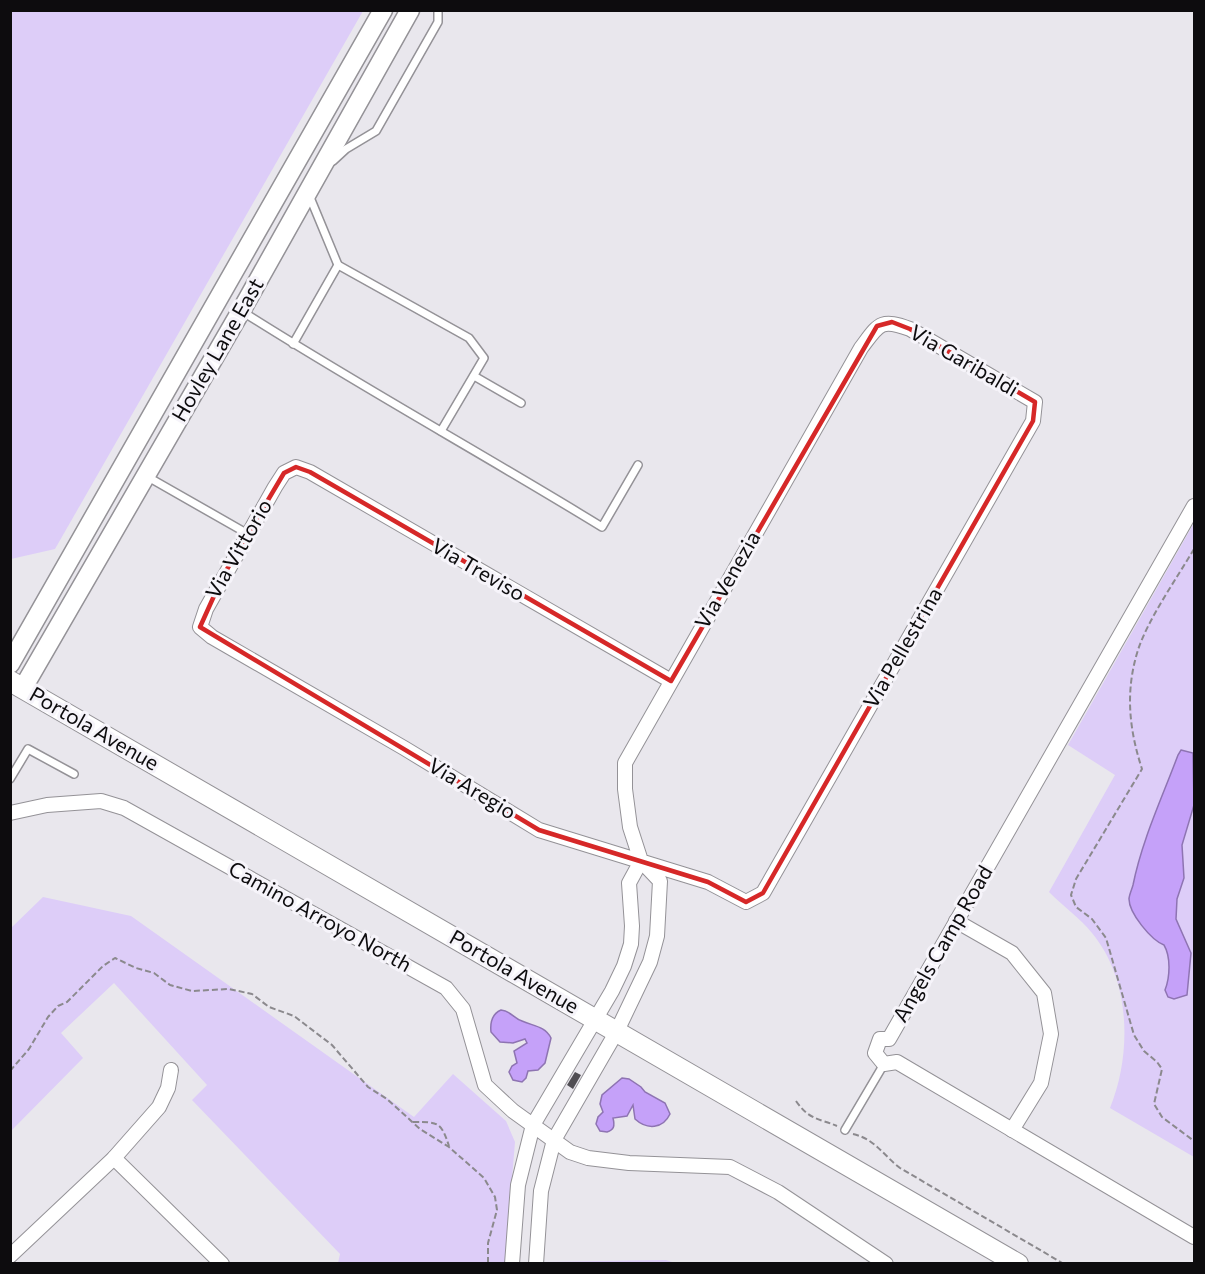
<svg xmlns="http://www.w3.org/2000/svg" width="1205" height="1274" viewBox="0 0 1205 1274" font-family="Commissioner,sans-serif">
	<rect width="100%" height="100%" fill="#e9e7ed"/>
	<g fill="#ddcdf8">
		<polygon points="10,11 363,11 55,549 11,559"/>
		<path d="M1194 523V1157L1110 1108C1132 1054 1131 980 1092 933 1080 918 1063 906 1049 892L1115 775 1068 745Z"/>
		<polygon points="43,897 131,916 414,1117 453,1074 506,1121 515,1142 505,1263 338,1263 340,1254 192,1100 207,1085 114,983 61,1033 83,1058 11,1131 11,928"/>
		<polygon points="666,1260 675,1263 541,1264 541,1262"/>
	</g>
	<g fill="#c5a1f9" stroke="#8e74b2" stroke-width="1.5">
		<path d="M1181 750 1193 753 1194 805 1182 845 1184 878 1177 899 1176 919 1191 953 1187 995 1174 999 1168 997 1165 990C1170 977 1171 957 1164 945 1151 940 1129 913 1129 899 1129 895 1132 889 1133 885 1142 840 1162 798 1178 755Z"/>
		<path d="M501 1010C511 1011 513 1018 522 1021 533 1026 545 1026 551 1038L545 1063 538 1070 528 1071 526 1078 522 1082 513 1080 509 1072 512 1066 517 1063 514 1051 527 1043 525 1039 513 1043 500 1042 491 1032C490 1023 492 1014 501 1010Z"/>
		<path d="M622 1078 629 1079 641 1087 645 1092 665 1103 670 1114C663 1129 647 1130 635 1119L633 1105 627 1116 613 1118C615 1126 614 1130 607 1132L600 1131 596 1124 598 1117 603 1112 600 1104 602 1095Z"/>
	</g>
	<polygon fill="#504e53" points="575,1072 581,1075 573,1089 567,1085"/>
	<g fill="none" stroke-linecap="round" stroke-linejoin="round">
		<g stroke="#949297" stroke-width="10">
			<g id="service">
				<polyline points="333,161 346,149 376,131 438,22 438,10"/>
				<polyline points="309,195 338,265"/>
				<path d="M243 312C361 387 483 454 602 527L638 465"/>
				<polyline points="293,344 338,265 469,338 484,358 441,431"/>
				<polyline points="474,376 521,403"/>
				<polyline points="148,477 248,534"/>
				<polyline points="10,779 28,749 74,774"/>
				<polyline points="845,1130 884,1064"/>
			</g>
		</g>
		<g stroke="#949297" stroke-width="16">
			<g id="minor">
				<polyline points="1194,506 889,1039 880,1039 875,1053 884,1064 897,1062 1194,1237"/>
				<polyline points="10,813 47,805 101,801 124,808 446,988 463,1009 485,1085 513,1111 570,1152 588,1158 629,1163 730,1167 778,1192 886,1264"/>
				<polyline points="956,921 1012,953 1044,993 1051,1034 1041,1083 1012,1130"/>
				<polyline points="114,1158 222,1264"/>
				<polyline points="10,1256 114,1158 159,1107 168,1088 171,1070"/>
				<polyline points="512,1264 518,1185 533,1125 612,991 624,966 631,944 632,926 629,883 641,861"/>
				<path d="M536 1264 541 1191 554 1140 617 1031 650 962 657 936 660 881 641 861 630 827 625 789V763L861 348C879 324 880 318 910 329L1035 402 1033 421 771 879 763 893 746 902 708 882 539 830 404 748 212 637 200 627 206 609 275 487 284 473 296 467 310 472 671 681"/>
			</g>
		</g>
		<g stroke="#949297" stroke-width="21">
			<g id="tertiary">
				<polyline points="10,664 383,10"/>
				<polyline points="23,688 241,311 410,10"/>
			</g>
		</g>
		<g stroke="#949297" stroke-width="22">
			<polyline id="secondary" points="10,681 1018,1264"/>
		</g>
		<g stroke="#8b898d" stroke-width="2" stroke-dasharray="6 3" stroke-linecap="butt">
			<path d="M1194 549C1177 578 1148 619 1138 650 1125 691 1129 729 1142 769L1076 879 1071 895 1076 907 1092 919 1106 938 1134 1035 1144 1051 1157 1062 1162 1069 1154 1104 1162 1117 1194 1141"/>
			<polyline points="10,1071 29,1049 48,1017 58,1006 67,1002 103,966 115,958 136,968 154,973 170,985 192,991 229,989 252,994 269,1007 294,1016 332,1045 368,1087 387,1099 420,1129 449,1147 484,1178 495,1197 497,1210 488,1243 488,1264"/>
			<path d="M796 1101C809 1120 818 1118 837 1126"/>
			<path d="M413 1122C439 1122 441 1122 449 1146"/>
			<path d="M853 1134C875 1139 883 1155 900 1168L1064 1264"/>
		</g>
		<use href="#service" stroke="#fff" stroke-width="7"/>
		<use href="#minor" stroke="#fff" stroke-width="14"/>
		<use href="#tertiary" stroke="#fff" stroke-width="18"/>
		<use href="#secondary" stroke="#fff" stroke-width="20"/>
	</g>
	<path fill="none" stroke="#d62828" stroke-width="4.5" stroke-linejoin="round" d="M892 322 910 329 1035 402 1033 421 763 893 746 902 708 882 539 830 200 627 223 576 284 473 296 467 310 472 671 681 877 326Z"/>
	<g text-anchor="middle" stroke-width="6" stroke-linejoin="round" paint-order="stroke">
		<g font-size="21" fill="#0d0c0e" stroke="#f6f4fa">
			<text transform="translate(218 350) rotate(-60)" y="7">Hovley Lane East</text>
			<text transform="translate(964 361) rotate(30)" y="7">Via Garibaldi</text>
			<text transform="translate(239 549) rotate(-60)" y="7">Via Vittorio</text>
			<text transform="translate(478 570) rotate(30)" y="7">Via Treviso</text>
			<text transform="translate(728 580) rotate(-60)" y="7">Via Venezia</text>
			<text transform="translate(903 648) rotate(-60)" y="7">Via Pellestrina</text>
			<text transform="translate(94 729) rotate(30)" y="7">Portola Avenue</text>
			<text transform="translate(472 789) rotate(31)" y="7">Via Aregio</text>
			<text transform="translate(320 917) rotate(29)" y="7">Camino Arroyo North</text>
			<text transform="translate(943 944) rotate(-60)" y="7">Angels Camp Road</text>
			<text transform="translate(514 972) rotate(30)" y="7">Portola Avenue</text>
		</g>
	</g>
	<rect width="1205" height="1274" fill="none" stroke="#0d0c0e" stroke-width="24"/>
</svg>
